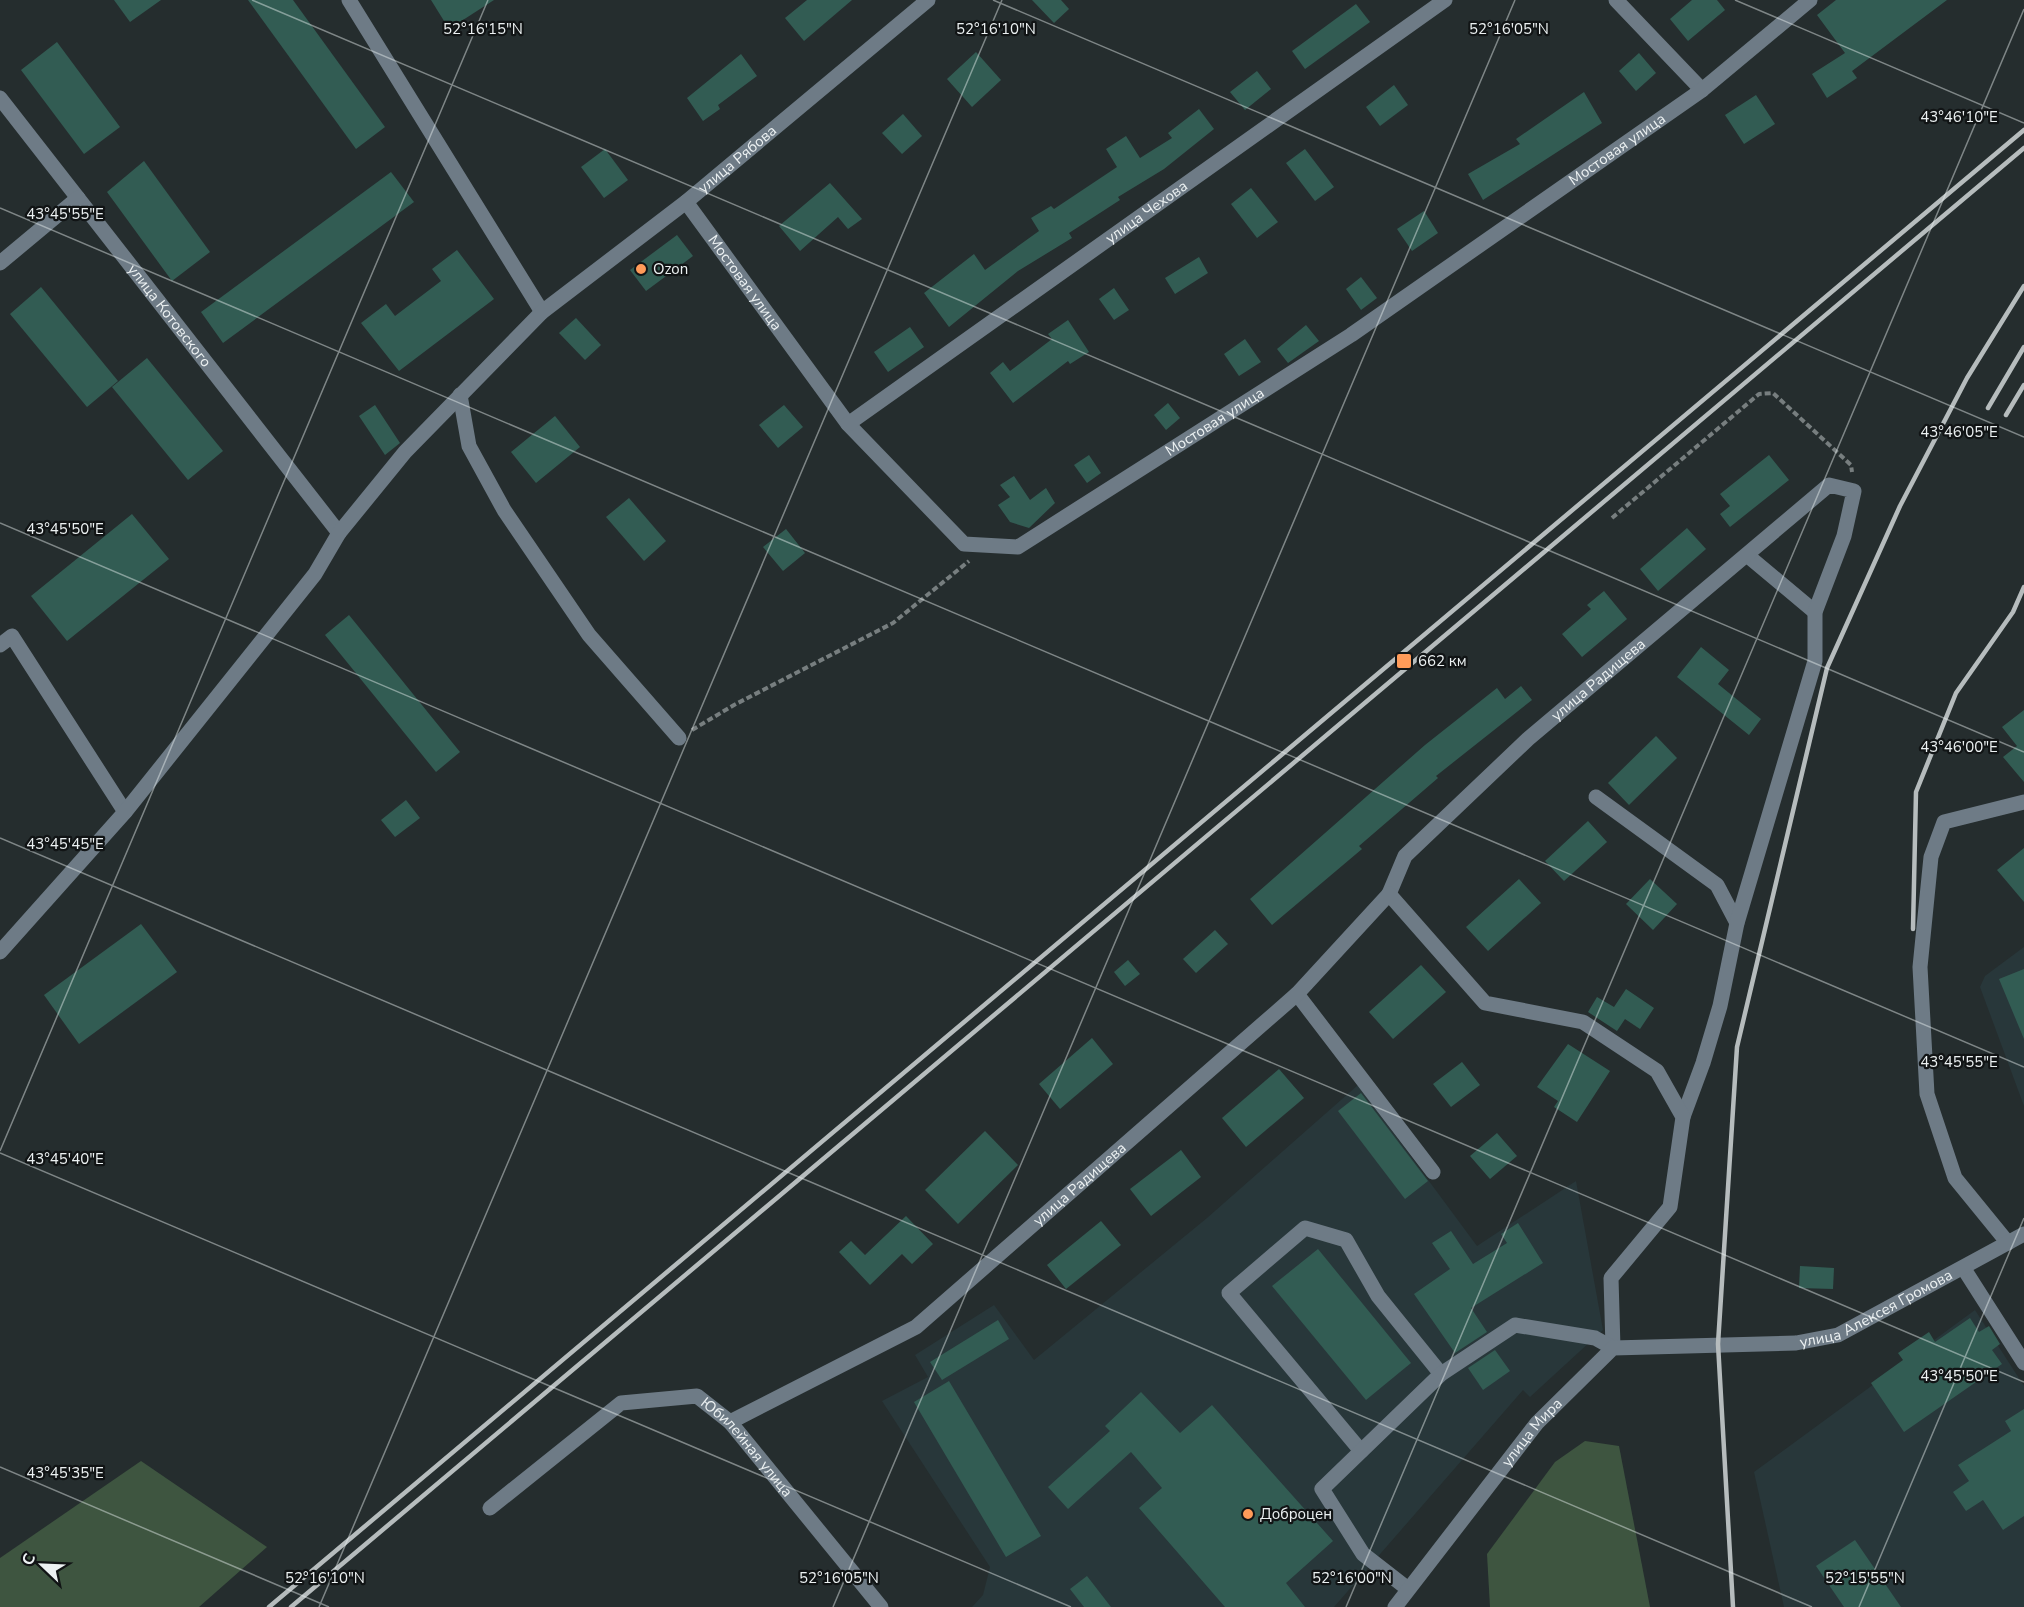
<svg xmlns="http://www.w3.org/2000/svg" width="2024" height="1607" viewBox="0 0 2024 1607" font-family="'Nunito Sans',sans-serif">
	<rect width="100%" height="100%" fill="#252d2e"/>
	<g fill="#28373a">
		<polygon points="2024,947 2024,1106 1980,987 1985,976"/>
		<polygon points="1358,1085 1477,1246 1576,1181 1603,1330 1530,1397 1523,1390 1334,1607 972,1607 983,1595 990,1567 882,1401 928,1377 915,1355 994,1305 1034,1360 1207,1218"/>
		<polygon points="1975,1310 2024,1386 2024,1607 1784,1607 1754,1472"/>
	</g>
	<g fill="#3e5540">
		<polygon points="1585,1441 1619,1446 1650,1607 1490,1607 1487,1554 1555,1462"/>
		<polygon points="141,1461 267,1547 199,1607 0,1607 0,1558"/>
	</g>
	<g fill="#325c53">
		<polygon points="114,0 161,0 130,22"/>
		<polygon points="248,0 293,0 385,127 356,149"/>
		<polygon points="431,0 494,0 449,29"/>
		<polygon points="807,0 852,0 804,41 785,18"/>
		<polygon points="1032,0 1061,0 1069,9 1054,23"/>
		<polygon points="1692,0 1717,0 1725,10 1688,41 1670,19"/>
		<polygon points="1836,0 1947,0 1852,71 1857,78 1827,98 1812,74 1845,53 1817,15"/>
		<polygon points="1356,4 1370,22 1305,69 1292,51"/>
		<polygon points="57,42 120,127 84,154 21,70"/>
		<polygon points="976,52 1001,80 972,107 947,79"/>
		<polygon points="1639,53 1656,73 1636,91 1619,71"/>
		<polygon points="741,54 757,76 718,105 720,109 703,121 687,98"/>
		<polygon points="1257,71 1271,89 1245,110 1230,92"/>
		<polygon points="1394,85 1408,105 1380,126 1366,107"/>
		<polygon points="1584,92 1602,123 1483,200 1468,174 1520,144 1516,139"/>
		<polygon points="1756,95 1775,124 1744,144 1725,115"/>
		<polygon points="1199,109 1214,129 1164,169 1118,197 1120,200 1069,233 1072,238 1018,271 949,327 924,293 974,254 985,270 1039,231 1031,218 1051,206 1054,209 1117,167 1106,149 1126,136 1140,158 1172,138 1168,133"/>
		<polygon points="903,114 922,136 902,154 882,133"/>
		<polygon points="605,149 628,180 604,198 581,167"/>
		<polygon points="1305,149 1334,187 1315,201 1286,163"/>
		<polygon points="144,161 210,252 172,281 107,192"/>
		<polygon points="391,172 414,202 223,343 201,312"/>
		<polygon points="830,183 862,219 848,229 838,217 800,251 779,226"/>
		<polygon points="1251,188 1278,222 1257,238 1231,204"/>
		<polygon points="1424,211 1438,233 1412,251 1397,229"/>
		<polygon points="677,235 693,256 646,291 630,270"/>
		<polygon points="457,250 494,299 399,371 361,323 386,304 395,316 441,281 432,269"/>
		<polygon points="1199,257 1208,273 1175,294 1165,278"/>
		<polygon points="1361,277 1377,298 1361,310 1346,289"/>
		<polygon points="41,287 118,381 87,407 10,314"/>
		<polygon points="1114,288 1129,310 1114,320 1099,299"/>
		<polygon points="576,318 601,345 585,360 559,333"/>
		<polygon points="1068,320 1089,352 1070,364 1068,361 1013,403 990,373 1003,362 1010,371 1052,339 1048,334"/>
		<polygon points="1306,325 1319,341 1288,363 1277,349"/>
		<polygon points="910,327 924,347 888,372 874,352"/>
		<polygon points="1245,339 1261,362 1239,376 1224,354"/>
		<polygon points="147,358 223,451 188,480 112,387"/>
		<polygon points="1168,403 1180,418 1166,430 1154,415"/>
		<polygon points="375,405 400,443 385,455 359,416"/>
		<polygon points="784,405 803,427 778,448 759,425"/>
		<polygon points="555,416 580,447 536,483 511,452"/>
		<polygon points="1089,455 1101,473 1087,483 1074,465"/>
		<polygon points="1769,455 1789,480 1730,527 1720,514 1730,506 1720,494"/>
		<polygon points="1014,476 1030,500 1046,488 1055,503 1029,528 1010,522 998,505 1010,497 1000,485"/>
		<polygon points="629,498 666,541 644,561 606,517"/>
		<polygon points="132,514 169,559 67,641 31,596"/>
		<polygon points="1687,528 1706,549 1658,591 1640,569"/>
		<polygon points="786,529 805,553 783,571 763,547"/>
		<polygon points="1604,591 1627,619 1582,657 1562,634 1591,609 1587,605"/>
		<polygon points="349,615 460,752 436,772 325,635"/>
		<polygon points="1701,647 1729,670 1718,684 1761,719 1749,735 1677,677"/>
		<polygon points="1521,686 1532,700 1436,776 1438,778 1359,846 1362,849 1272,925 1250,899 1425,745 1497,688 1505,699"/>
		<polygon points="2024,710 2024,782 2003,757 2017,746 2002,727"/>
		<polygon points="1656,736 1677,758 1629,805 1608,783"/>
		<polygon points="406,800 420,818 395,837 381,820"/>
		<polygon points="1588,821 1607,842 1564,881 1545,861"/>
		<polygon points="2024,848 2024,902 1997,870"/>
		<polygon points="1519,879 1541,903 1488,951 1466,927"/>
		<polygon points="1650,879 1677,904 1653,930 1626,904"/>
		<polygon points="141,924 177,972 79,1044 44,995"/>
		<polygon points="1215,930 1228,944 1196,973 1183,959"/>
		<polygon points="1128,960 1140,974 1125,986 1114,972"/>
		<polygon points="1421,965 1446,992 1393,1039 1369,1012"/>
		<polygon points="2024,969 2024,1039 1999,979"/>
		<polygon points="1626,989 1654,1008 1640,1029 1625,1019 1617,1031 1588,1012 1597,997 1614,1007"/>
		<polygon points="1092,1038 1113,1064 1060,1109 1039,1084"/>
		<polygon points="1568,1044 1610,1071 1577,1122 1554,1107 1558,1101 1537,1087"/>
		<polygon points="1462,1062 1480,1085 1451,1107 1433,1084"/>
		<polygon points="1279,1069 1304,1098 1246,1147 1222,1118"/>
		<polygon points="1361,1093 1428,1181 1405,1199 1338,1111"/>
		<polygon points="985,1131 1018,1165 958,1224 925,1190"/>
		<polygon points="1497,1133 1517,1156 1490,1179 1470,1156"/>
		<polygon points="1181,1150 1201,1177 1151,1216 1130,1189"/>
		<polygon points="906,1216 933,1244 912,1264 902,1254 870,1285 839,1252 851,1241 865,1255"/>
		<polygon points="1101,1221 1121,1245 1066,1289 1047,1265"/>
		<polygon points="1518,1223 1543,1263 1471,1308 1487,1332 1455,1353 1414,1294 1450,1269 1432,1243 1451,1231 1473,1264 1507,1243 1501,1234"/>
		<polygon points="1318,1249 1411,1363 1366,1400 1272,1286"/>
		<polygon points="1800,1266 1834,1268 1833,1289 1799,1288"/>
		<polygon points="1970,1318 1979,1332 1989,1326 2000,1344 1992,1350 2002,1364 1904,1432 1871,1383 1903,1360 1898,1353 1929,1332 1935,1342"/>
		<polygon points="998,1320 1009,1339 942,1380 930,1362"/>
		<polygon points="1495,1350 1510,1371 1483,1390 1468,1368"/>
		<polygon points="949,1381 1041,1536 1006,1557 914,1402"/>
		<polygon points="1141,1392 1180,1433 1212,1405 1333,1541 1286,1583 1305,1607 1225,1607 1139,1508 1162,1488 1131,1452 1068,1509 1048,1487 1110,1431 1105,1426"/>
		<polygon points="2024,1409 2024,1516 2003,1530 1983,1500 1966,1511 1953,1492 1969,1481 1958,1465 2011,1431 2005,1421"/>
		<polygon points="1855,1540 1901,1607 1844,1607 1816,1566"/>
		<polygon points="1087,1576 1111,1607 1084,1607 1070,1589"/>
	</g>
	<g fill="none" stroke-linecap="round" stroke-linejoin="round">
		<g stroke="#777e7f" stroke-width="4" stroke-dasharray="6 3" stroke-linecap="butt">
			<polyline points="1612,518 1759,394 1773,393 1851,465 1852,472"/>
			<polyline points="692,730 734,705 893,623 969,561"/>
		</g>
		<g stroke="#6e7b86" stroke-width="15">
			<polyline points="349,0 542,312"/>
			<polyline points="1616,0 1702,90"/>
			<path id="s1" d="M0 98 339 533"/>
			<path id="s2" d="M686 202 848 424 964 544 1018 547 1351 335 1702 90 1810 0"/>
			<polyline points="0,263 78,198"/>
			<polyline points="460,395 469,446 504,510 589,635 679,738"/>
			<path id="s3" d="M848 424 1445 0"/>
			<polyline points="1748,556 1815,612"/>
			<polyline points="0,645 12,636 125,812"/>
			<polyline points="1596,797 1717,885 1737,923"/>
			<path id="s4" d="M1389 894 1405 856 1528 739 1829 485 1854 491 1844 536 1815 612V661L1737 923 1720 1006 1703 1063 1683 1117"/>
			<path id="s5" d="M0 952 125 812 315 574 339 533 405 452 542 312 686 202 928 0"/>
			<polyline points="1297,994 1433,1172"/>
			<polyline points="2008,1243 1955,1178 1927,1094 1920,967 1931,857 1944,822 2024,802"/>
			<polyline points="1964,1269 2024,1363"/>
			<path id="s6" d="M730 1422 916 1327 1297 994 1389 894 1485 1003 1583 1022 1657 1071 1683 1117 1670 1207 1611 1278 1613 1348"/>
			<polyline points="1361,1451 1229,1293 1305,1228 1346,1240 1378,1296 1441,1374"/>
			<path id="s7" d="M490 1508 621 1403 697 1396 730 1422 881 1607"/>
			<polyline points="1408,1589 1363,1554 1322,1489 1441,1374 1515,1325 1595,1338 1613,1348"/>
			<path id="s8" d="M1395 1607 1537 1423 1613 1348 1796 1343 1838 1335 2024 1234"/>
		</g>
		<g stroke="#b6bcbd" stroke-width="4.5">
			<polyline points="1988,408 2024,347"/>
			<polyline points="2006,415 2024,385"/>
			<polyline points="1913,929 1916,792 1956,693 2013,612 2024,587"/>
			<polyline points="269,1607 2024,130"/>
			<polyline points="291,1607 2024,148"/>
			<polyline points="1733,1607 1718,1344 1737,1047 1827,668 1900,506 1967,378 2024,286"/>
		</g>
	</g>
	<path fill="none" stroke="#ecf1f2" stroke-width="1.5" stroke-opacity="0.45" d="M252 0 2024 752M993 0 2024 437M1735 0 2024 123M0 208 2024 1067M0 523 2024 1382M0 838 1812 1607M0 1151 488 0M0 1153 1071 1607M0 1467 329 1607M319 1607 1002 0M833 1607 1515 0M1346 1607 2024 9M1859 1607 2024 1218"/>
	<g fill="#ff9b59" stroke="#111415" stroke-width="2">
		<circle cx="641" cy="269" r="6"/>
		<rect x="1396" y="653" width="16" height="16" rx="3"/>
		<circle cx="1248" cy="1514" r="6"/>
	</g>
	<g text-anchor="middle" stroke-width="4.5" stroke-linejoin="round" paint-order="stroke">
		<g font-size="15" fill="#ecf1f2" stroke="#111415">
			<text dy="5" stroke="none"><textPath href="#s2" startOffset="1215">Мостовая улица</textPath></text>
			<text dy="5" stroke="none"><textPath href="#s5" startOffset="1088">улица Рябова</textPath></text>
			<text dy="5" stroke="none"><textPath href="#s3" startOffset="366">улица Чехова</textPath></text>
			<text dy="5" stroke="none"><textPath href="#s2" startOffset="100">Мостовая улица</textPath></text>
			<text dy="5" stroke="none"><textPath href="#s1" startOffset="276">улица Котовского</textPath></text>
			<text dy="5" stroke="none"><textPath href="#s2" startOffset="729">Мостовая улица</textPath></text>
			<text dy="5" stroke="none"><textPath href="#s4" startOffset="303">улица Радищева</textPath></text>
			<text dy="5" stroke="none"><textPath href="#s6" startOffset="426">улица Радищева</textPath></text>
			<text dy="5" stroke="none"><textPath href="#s8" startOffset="610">улица Алексея Громова</textPath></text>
			<text dy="5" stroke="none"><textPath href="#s8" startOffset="222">улица Мира</textPath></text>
			<text dy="5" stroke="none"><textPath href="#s7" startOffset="316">Юбилейная улица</textPath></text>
		</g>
		<g font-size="15" fill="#ecf1f2" stroke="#111415" text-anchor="start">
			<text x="653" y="274">Ozon</text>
			<text x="1418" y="666">662 км</text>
			<text x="1260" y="1519">Доброцен</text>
		</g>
	</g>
	<g font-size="15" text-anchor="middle" fill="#ecf1f2" stroke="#111415" stroke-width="4.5" stroke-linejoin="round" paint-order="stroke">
		<text x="483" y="34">52°16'15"N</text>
		<text x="996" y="34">52°16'10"N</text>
		<text x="1509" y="34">52°16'05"N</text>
		<text x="1959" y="122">43°46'10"E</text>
		<text x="65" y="219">43°45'55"E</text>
		<text x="1959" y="437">43°46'05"E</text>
		<text x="65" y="534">43°45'50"E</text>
		<text x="1959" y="752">43°46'00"E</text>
		<text x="65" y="849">43°45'45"E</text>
		<text x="1959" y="1067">43°45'55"E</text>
		<text x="65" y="1164">43°45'40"E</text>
		<text x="1959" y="1381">43°45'50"E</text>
		<text x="65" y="1478">43°45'35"E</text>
		<text x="325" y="1583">52°16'10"N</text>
		<text x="839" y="1583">52°16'05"N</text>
		<text x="1352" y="1583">52°16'00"N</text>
		<text x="1865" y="1583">52°15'55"N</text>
	</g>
	<g transform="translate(42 1565) rotate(293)" stroke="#111415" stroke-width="4.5" paint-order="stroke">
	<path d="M0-4.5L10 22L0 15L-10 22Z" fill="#ecf1f2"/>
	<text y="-9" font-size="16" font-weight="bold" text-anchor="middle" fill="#ecf1f2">С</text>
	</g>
</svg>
